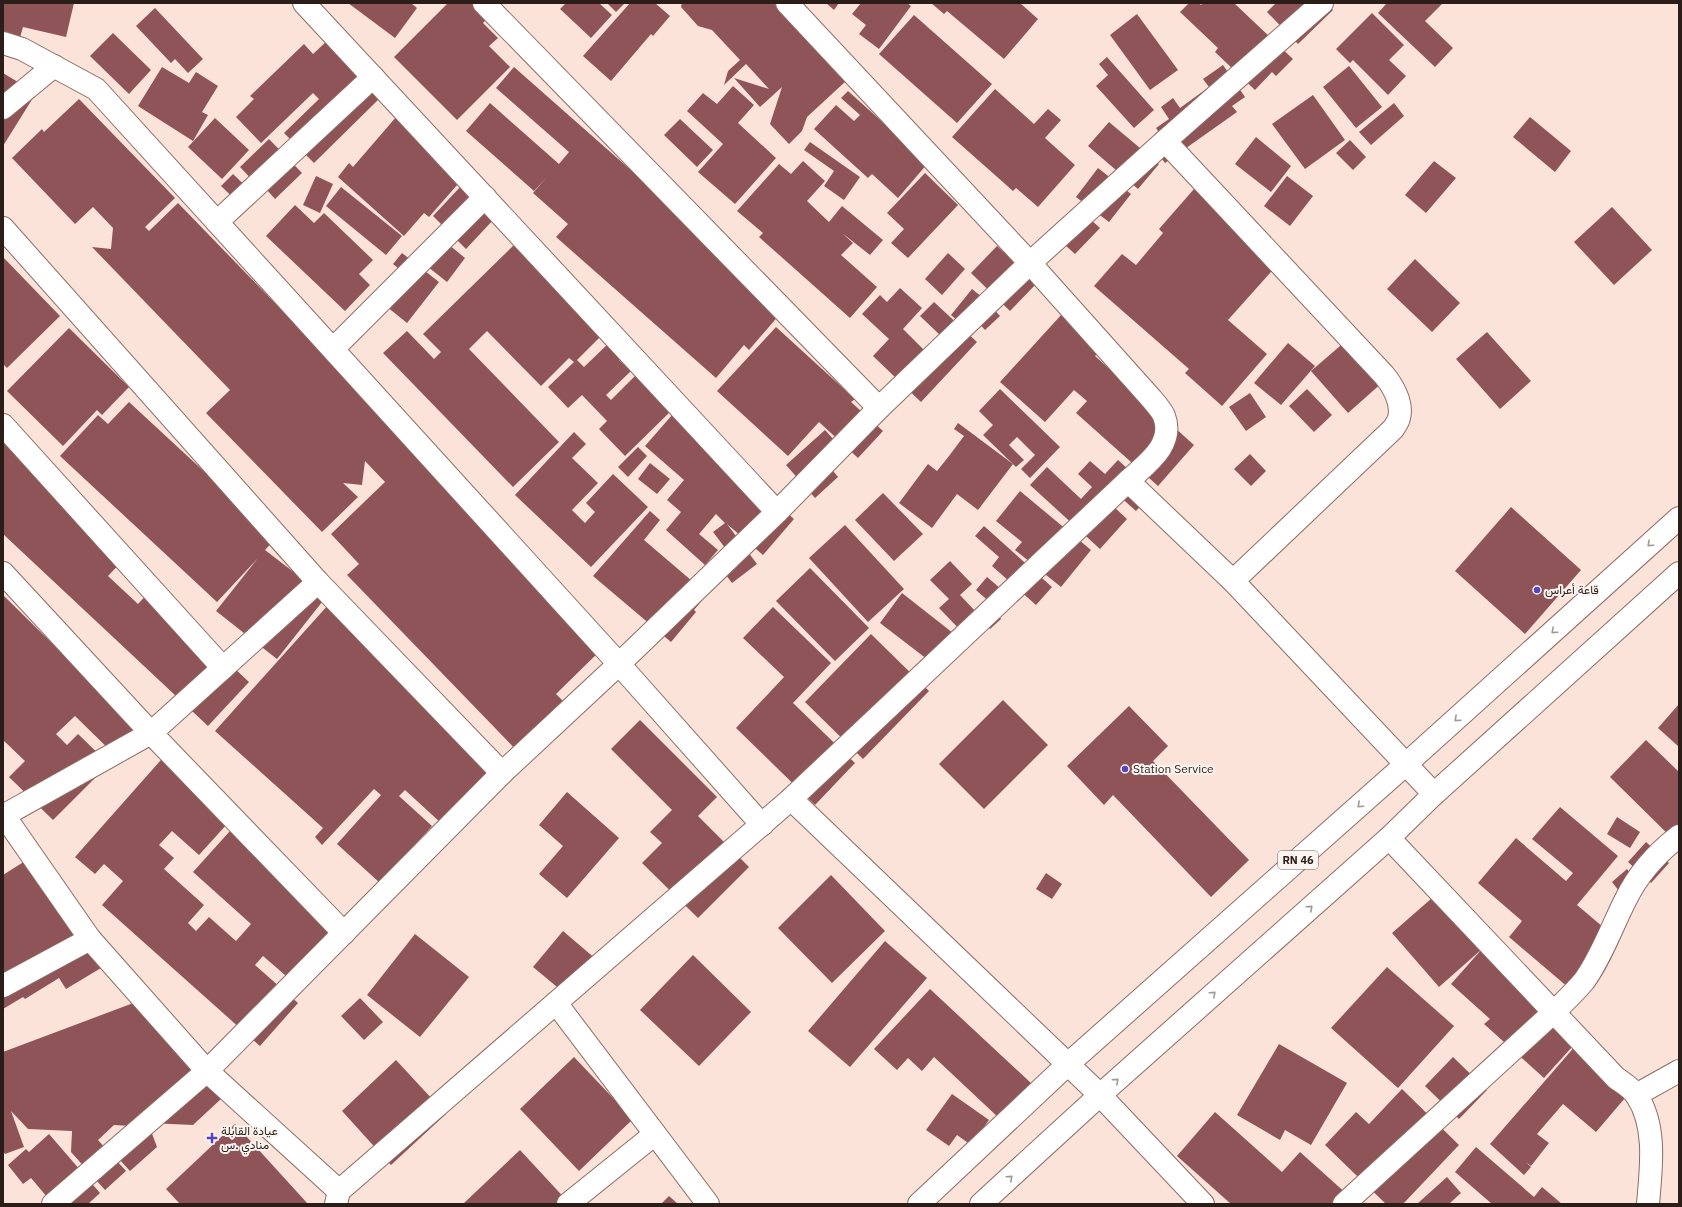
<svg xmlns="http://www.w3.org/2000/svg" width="1682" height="1207" viewBox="0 0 1682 1207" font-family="'IBM Plex Sans',Vazirmatn,sans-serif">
	<rect width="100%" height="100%" fill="#fbe3da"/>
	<g fill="#8f5458">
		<polygon points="3,3 74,3 66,37 23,27 19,41 3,37"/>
		<polygon points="348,3 411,3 417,8 395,38"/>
		<polygon points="448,3 480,3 491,14 483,23 498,38 489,46 510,67 457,120 394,57"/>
		<polygon points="566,3 599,3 612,15 591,38 560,9"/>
		<polygon points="607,3 625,3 616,12"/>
		<polygon points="630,3 655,3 670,16 653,36 651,34 611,81 583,56"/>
		<polygon points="682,3 778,3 846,81 807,117 802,131 789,144 770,124 782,87 760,107 734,78 769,89 746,64 724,85 728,71 740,60 712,30 698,26 681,7"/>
		<polygon points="826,3 839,3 834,10"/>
		<polygon points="861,3 907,3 911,6 879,49 859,34 866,25 852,14"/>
		<polygon points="931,3 1020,3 1038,19 1004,59 947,11 944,14"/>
		<polygon points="1189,3 1199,3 1201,5 1203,3 1234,3 1293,59 1276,76 1272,72 1255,90 1215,52 1218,48 1180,12"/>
		<polygon points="1276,3 1327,3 1333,10 1298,44 1267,12"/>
		<polygon points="1387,3 1443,3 1425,21 1453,48 1435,67 1378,13"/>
		<polygon points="155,8 203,59 188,73 175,59 171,63 136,26"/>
		<polygon points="1372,13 1404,45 1389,60 1406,76 1388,95 1353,60 1350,63 1336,49"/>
		<polygon points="1137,14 1178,70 1150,90 1110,35"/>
		<polygon points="914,15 992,84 957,123 879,54"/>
		<polygon points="113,33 151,70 129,94 90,56"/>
		<polygon points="328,40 383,95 314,163 284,133 319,99 313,93 261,143 236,117 254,99 250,96 304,44 313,54"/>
		<polygon points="1107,57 1154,110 1134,128 1096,86 1108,75 1099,64"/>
		<polygon points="1223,65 1245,97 1232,106 1237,112 1165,163 1156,151 1167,144 1156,128 1169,119 1161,107 1173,98 1180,108 1209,87 1203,79"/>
		<polygon points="1349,66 1382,107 1356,128 1323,87"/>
		<polygon points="162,67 189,83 196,72 218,86 202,112 208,115 193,141 138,106"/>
		<polygon points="514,67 786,307 749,350 744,345 716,378 556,237 568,224 533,193 547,177 534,191 466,131 490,103 559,164 569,152 496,88"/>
		<polygon points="3,73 36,93 3,146"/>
		<polygon points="733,86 754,105 738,123 776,158 735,204 698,172 723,144 687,111 703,93 717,104"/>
		<polygon points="995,89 1034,124 1048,109 1061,120 1045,138 1075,165 1038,207 1016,188 1013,191 952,137"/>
		<polygon points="848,91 928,163 898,198 872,174 868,178 814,129 836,105 854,121 860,115 841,98"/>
		<polygon points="1313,95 1345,140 1305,169 1272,124"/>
		<polygon points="79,99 175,198 145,227 149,231 178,203 606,645 556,694 573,711 525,759 347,575 359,564 331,534 385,482 365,461 362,485 343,483 358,497 322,532 206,413 230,390 92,247 111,249 113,228 93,207 75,224 12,158 42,129 44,132"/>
		<polygon points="1394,103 1404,116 1371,145 1359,132"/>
		<polygon points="397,116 465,176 429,217 424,213 404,236 338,177 349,163 353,167"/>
		<polygon points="1530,117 1571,151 1555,172 1513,137"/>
		<polygon points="215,118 249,150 222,179 188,147"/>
		<polygon points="680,119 713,150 697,167 664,135"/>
		<polygon points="1109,122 1159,164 1138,189 1088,146"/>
		<polygon points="1256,137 1291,166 1271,192 1235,164"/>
		<polygon points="269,139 302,173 275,199 267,190 258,186 240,167"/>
		<polygon points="1350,140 1366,157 1353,170 1336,153"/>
		<polygon points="810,142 860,177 844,200 824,186 834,171 804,150"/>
		<polygon points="803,161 825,181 807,201 829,222 842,206 883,240 870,255 842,233 853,243 841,255 877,287 850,318 759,237 763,233 737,211 779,164 791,174"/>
		<polygon points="1434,161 1456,178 1426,213 1405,195"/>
		<polygon points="1098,168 1131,194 1109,222 1076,197"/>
		<polygon points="925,173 958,205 908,258 891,243 904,229 887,213"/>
		<polygon points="233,174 257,197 245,209 221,186"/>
		<polygon points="316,176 333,184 320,213 303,205"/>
		<polygon points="1287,176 1313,196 1290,226 1264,206"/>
		<polygon points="462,185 495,218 466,249 433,216"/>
		<polygon points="341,187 402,236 386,255 326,206"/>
		<polygon points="1194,189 1279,263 1228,320 1267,354 1222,406 1185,373 1189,369 1094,286 1122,254 1136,265 1163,233 1159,229"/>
		<polygon points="295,205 314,223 324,213 373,260 359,274 370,285 345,311 266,236"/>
		<polygon points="1612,207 1652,250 1614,285 1574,242"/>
		<polygon points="1079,209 1100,228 1075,254 1055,236"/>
		<polygon points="437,235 465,258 447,282 418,259"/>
		<polygon points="515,244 603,334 577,360 584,367 610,342 624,355 619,360 631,371 606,395 611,400 637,374 672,410 625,456 599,429 607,421 582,395 568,408 548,387 574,362 569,358 541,386 487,331 469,349 559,442 513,487 383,353 407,331 434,359 441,352 423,334"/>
		<polygon points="997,246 1037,283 1010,311 971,273"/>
		<polygon points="402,253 439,282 407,323 386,306 409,277 393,264"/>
		<polygon points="948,253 965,269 942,295 925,279"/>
		<polygon points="3,257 60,316 7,368 3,364"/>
		<polygon points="1415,259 1460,303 1432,332 1387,289"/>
		<polygon points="900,288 922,308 903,329 925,351 940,335 920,316 934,302 977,342 921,402 873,356 889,339 862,314 880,295 887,302"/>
		<polygon points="972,289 987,301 966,328 951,315"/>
		<polygon points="991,306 1000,316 985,330 976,320"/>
		<polygon points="1062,314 1101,350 1095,356 1194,445 1158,486 1076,413 1087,401 1074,390 1045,422 1000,382"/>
		<polygon points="776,327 855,399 851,402 883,431 858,458 819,422 788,456 717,391"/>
		<polygon points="69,328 129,387 102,415 97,410 63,446 7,391"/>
		<polygon points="1487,332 1531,381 1500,409 1456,359"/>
		<polygon points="1347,340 1383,382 1348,413 1311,371"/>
		<polygon points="1288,343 1315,366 1281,405 1254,383"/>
		<polygon points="1000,389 1060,447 1030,478 1021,469 1035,455 1017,437 1009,445 1024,460 1016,467 983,435 993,425 979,411"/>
		<polygon points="1307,389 1332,415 1314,432 1289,406"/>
		<polygon points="1250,393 1266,417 1246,431 1229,407"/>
		<polygon points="129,402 276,538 265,550 326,597 277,659 216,611 258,558 217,602 60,456 98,415 108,424"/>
		<polygon points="673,414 794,519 763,555 727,524 757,564 732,583 717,563 729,553 713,532 725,523 716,514 699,534 718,550 705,565 666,530 681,512 667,500 684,480 645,446"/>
		<polygon points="958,423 1013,464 978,510 957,494 932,528 899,503 928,464 937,471 949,456 964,436 954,429"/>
		<polygon points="3,427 129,554 108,576 138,604 151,590 249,682 208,726 3,534"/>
		<polygon points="825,430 845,452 829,466 838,477 815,498 786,465"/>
		<polygon points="574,432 586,444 572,458 598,483 572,510 585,523 595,512 586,503 613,474 648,507 591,567 515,495"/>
		<polygon points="638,447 647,456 628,477 618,467"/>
		<polygon points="1250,454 1266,471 1251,486 1234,469"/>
		<polygon points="1118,460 1153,492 1136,511 1108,486 1100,494 1127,519 1100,549 1030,485 1047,467 1081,499 1092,487 1078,474 1090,461 1105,474"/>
		<polygon points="650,463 670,479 657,494 638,479"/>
		<polygon points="1020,491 1091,550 1061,587 1015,550 1022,542 996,521"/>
		<polygon points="883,493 923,534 894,561 855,520"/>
		<polygon points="1511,507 1581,570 1525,634 1455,571"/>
		<polygon points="650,511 660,520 644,540 699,587 718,581 694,610 696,612 671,642 593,576"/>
		<polygon points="845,525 904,589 868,622 809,558"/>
		<polygon points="984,526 1052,587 1036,605 992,566 999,557 975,536"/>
		<polygon points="950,561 972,584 960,595 977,613 987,603 1001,619 990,629 981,619 965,635 939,608 949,599 930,580"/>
		<polygon points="810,568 869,628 835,661 776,601"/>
		<polygon points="987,577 1014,600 1002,613 976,590"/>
		<polygon points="902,593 958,637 936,666 880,623"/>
		<polygon points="3,595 144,734 119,759 75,716 56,734 67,745 78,734 109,764 53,820 9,777 25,761 3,740"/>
		<polygon points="329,604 490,769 441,823 405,790 399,796 432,826 380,883 337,844 381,795 374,789 322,845 315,837 323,828 215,731"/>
		<polygon points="773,607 831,663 793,703 855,763 815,805 736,728 784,677 743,638"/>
		<polygon points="871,634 929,691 863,759 805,702"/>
		<polygon points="1003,700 1048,745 984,809 939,764"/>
		<polygon points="1679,704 1679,747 1658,728"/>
		<polygon points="1129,706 1168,746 1153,761 1249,860 1211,897 1113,795 1104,805 1067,766"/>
		<polygon points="640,720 717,797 698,816 749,867 698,918 642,863 662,843 650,832 672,810 611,749"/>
		<polygon points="1646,740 1679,772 1679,845 1610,777"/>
		<polygon points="168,752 237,813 199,855 172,831 159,845 174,858 164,869 204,905 188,923 196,931 209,917 236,941 251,924 193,872 230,831 347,936 300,988 263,956 255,965 298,1003 260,1046 102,905 123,881 104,864 95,874 75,857"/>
		<polygon points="567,792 619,838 567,898 539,874 563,846 539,825"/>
		<polygon points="1560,807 1618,856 1577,905 1609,932 1582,963 1593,973 1576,994 1509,937 1522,921 1478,883 1516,838 1566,881 1573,873 1532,839"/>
		<polygon points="1617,817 1640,832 1630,848 1607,834"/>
		<polygon points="1646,842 1669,863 1651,883 1628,862"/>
		<polygon points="33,856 101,968 66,989 59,978 25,999 23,997 3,1009 3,875"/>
		<polygon points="1627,869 1642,888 1626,900 1612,882"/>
		<polygon points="1046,873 1062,884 1052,899 1036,889"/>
		<polygon points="831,875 885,931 832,983 778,928"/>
		<polygon points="1440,891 1581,1037 1544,1078 1484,1024 1490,1019 1451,984 1482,949 1439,987 1392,933"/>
		<polygon points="563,931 604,966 574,1001 533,967"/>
		<polygon points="415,934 469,977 420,1037 367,995"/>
		<polygon points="885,941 927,978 850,1067 808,1031"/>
		<polygon points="693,955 751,1012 699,1066 640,1010"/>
		<polygon points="1387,967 1454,1026 1398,1088 1331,1028"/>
		<polygon points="930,989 1032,1084 1000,1119 934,1057 922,1071 908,1058 897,1070 874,1049"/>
		<polygon points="360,998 383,1022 364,1040 341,1016"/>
		<polygon points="136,1002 222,1098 193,1125 148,1123 157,1147 130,1171 107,1146 131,1126 114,1125 98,1140 126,1171 105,1190 71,1152 72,1131 28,1129 11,1111 24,1147 5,1154 3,1151 3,1052"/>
		<polygon points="1279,1044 1347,1083 1311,1145 1285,1130 1280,1140 1237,1115"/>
		<polygon points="1577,1044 1631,1091 1596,1132 1563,1104 1537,1134 1549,1143 1531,1166 1526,1162 1531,1167 1524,1175 1490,1144"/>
		<polygon points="574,1057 633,1119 579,1171 520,1109"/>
		<polygon points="1453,1057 1487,1090 1459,1119 1425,1086"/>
		<polygon points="396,1060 446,1114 391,1165 342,1111"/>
		<polygon points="1402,1089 1459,1145 1403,1204 1386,1204 1325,1145 1356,1112 1369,1124"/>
		<polygon points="952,1094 989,1120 971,1145 957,1135 949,1146 926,1130"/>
		<polygon points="1215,1112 1282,1172 1300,1152 1358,1204 1231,1204 1177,1156"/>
		<polygon points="235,1124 308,1204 180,1204 166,1189"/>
		<polygon points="49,1134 100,1193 88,1204 53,1204 31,1178 23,1184 8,1165 26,1149 29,1152"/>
		<polygon points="1476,1147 1534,1197 1542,1187 1562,1204 1492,1204 1455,1172"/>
		<polygon points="520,1150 570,1204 465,1204 464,1203"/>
		<polygon points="1447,1177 1461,1193 1450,1203 1451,1204 1417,1204"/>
		<polygon points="669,1196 678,1204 661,1204"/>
	</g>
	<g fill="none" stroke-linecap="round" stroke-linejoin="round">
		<g stroke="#8e6c60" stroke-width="24">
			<g id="minor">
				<polyline points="304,3 777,512"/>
				<polyline points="484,3 879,408"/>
				<polyline points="3,43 22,49 96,89 619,664 762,825"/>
				<polyline points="3,108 54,66"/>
				<path d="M1165 141 1384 375C1393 386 1403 403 1399 418 1398 422 1395 426 1393 429L1233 581"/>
				<polyline points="217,222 373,77"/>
				<polyline points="3,228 318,582 502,773"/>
				<polyline points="333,349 485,197"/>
				<polyline points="3,425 223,668"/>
				<polyline points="1128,481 1233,581 1434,794"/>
				<polyline points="3,573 151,733 344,933"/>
				<polyline points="791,799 1100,1095 1203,1204"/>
				<polyline points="3,814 90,939 207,1071 339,1191"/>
				<polyline points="3,816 151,733 318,582"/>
				<path d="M1389 838 1616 1078C1623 1083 1633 1089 1637 1096 1657 1127 1651 1169 1648 1204"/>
				<polyline points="3,986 90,939"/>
				<polyline points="556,1003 708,1204"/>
				<polyline points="1636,1095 1679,1071"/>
				<polyline points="53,1204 207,1071 502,773 619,664 777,512 879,408 1030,263 1165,141 1322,3"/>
				<path d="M336 1204 339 1191 791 799 1128 481C1146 464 1175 445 1164 416 1161 409 1154 402 1149 396L1030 263 787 3"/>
				<polyline points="568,1204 655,1134"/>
				<path d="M1344 1204 1554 1012C1564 1002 1575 992 1584 981 1601 958 1613 924 1626 899 1638 874 1657 853 1679 836"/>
			</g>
		</g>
		<g stroke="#8e6c60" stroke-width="24">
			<g id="major">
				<polyline points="919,1204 1068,1064 1405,765 1679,518"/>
				<polyline points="981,1204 1100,1095 1389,838 1434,794 1679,573"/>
			</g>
		</g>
		<use href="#minor" stroke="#fff" stroke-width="22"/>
		<use href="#major" stroke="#fff" stroke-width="22"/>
	</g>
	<defs><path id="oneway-chevron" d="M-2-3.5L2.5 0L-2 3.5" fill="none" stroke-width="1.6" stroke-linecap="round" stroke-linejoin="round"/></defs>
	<g stroke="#a09997">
		<use href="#oneway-chevron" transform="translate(1650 544) rotate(138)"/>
		<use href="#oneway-chevron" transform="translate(1554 631) rotate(138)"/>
		<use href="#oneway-chevron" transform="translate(1457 719) rotate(138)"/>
		<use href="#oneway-chevron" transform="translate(1360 805) rotate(138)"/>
		<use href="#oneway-chevron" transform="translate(1310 908) rotate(-42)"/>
		<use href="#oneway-chevron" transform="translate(1213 994) rotate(-42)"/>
		<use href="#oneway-chevron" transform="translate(1116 1081) rotate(-42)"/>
		<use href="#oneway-chevron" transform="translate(1010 1178) rotate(-42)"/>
	</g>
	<g fill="#5148c0" stroke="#fcf4f1" stroke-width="1.5">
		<circle cx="1537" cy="590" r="4"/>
		<circle cx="1125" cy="769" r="4"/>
		<path d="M210 1132h4v4h4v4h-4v4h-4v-4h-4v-4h4z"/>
	</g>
	<g text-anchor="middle" stroke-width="4" stroke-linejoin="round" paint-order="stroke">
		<rect fill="#fcf4f1" stroke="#6a5e59" stroke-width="1" x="1278" y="851" width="40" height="18" rx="3"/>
		<g font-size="11" font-weight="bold" fill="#2b1d18">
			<text x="1298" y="864">RN 46</text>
		</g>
		<g font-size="12" fill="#2b1d18" stroke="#fcf4f1" text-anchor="start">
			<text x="1545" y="594">قاعة أعراس</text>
			<text x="1133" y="773">Station Service</text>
			<text x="221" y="1135">عيادة القابلة<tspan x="221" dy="14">منادي .س</tspan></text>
		</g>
	</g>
	<rect width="1682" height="1207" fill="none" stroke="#2b1d18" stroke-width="8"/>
</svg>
